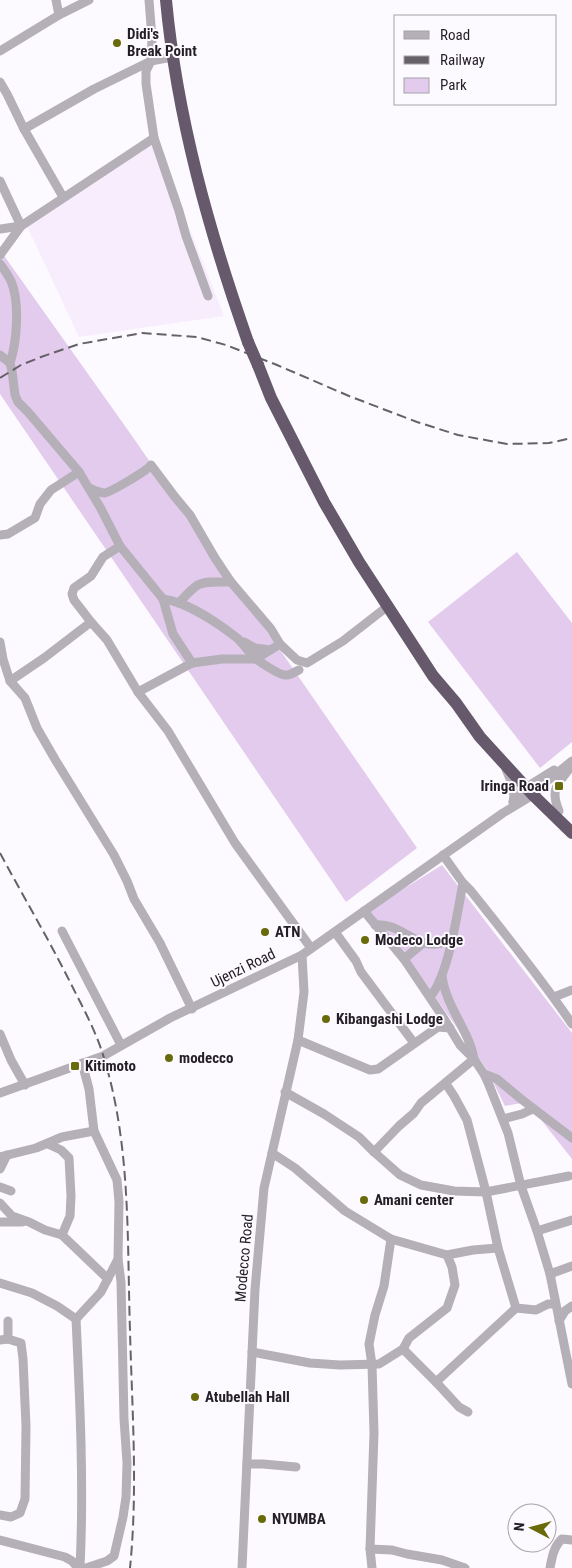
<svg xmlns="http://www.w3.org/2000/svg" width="572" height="1568" viewBox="0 0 572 1568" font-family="'Roboto Condensed',sans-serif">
	<rect width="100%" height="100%" fill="#fdfaff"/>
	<polygon fill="#f8edfd" points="155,141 224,316 79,337 27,226"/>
	<g fill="#e2cbed">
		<polygon points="0,250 130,433 417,848 346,902 0,394"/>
		<polygon points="517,552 572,623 572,742 540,768 428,622"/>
		<polygon points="442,865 572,1033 572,1159 527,1102 505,1106 486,1068 402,951 368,911"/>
	</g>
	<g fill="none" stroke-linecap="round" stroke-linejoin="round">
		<g stroke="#b5afb8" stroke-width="9">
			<polyline points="56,0 59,15"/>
			<polyline points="0,51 59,15 89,0"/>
			<polyline points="0,82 7,94 24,129 63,197"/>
			<polyline points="24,129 94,89 151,61 152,38 149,0"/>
			<polyline points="154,138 179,211 186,236 208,296"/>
			<polyline points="0,181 21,226 0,255"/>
			<polyline points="0,229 21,226 154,138 146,84 146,71 151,61 172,57"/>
			<path d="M0 264C4 269 8 275 11 281 20 302 17 342 10 363"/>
			<polyline points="0,355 10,363 12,371 15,395 18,402 28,412 79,472 100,507 120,546 163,599 173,634 192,663"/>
			<path d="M89 488C94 490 99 493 105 493 112 491 147 471 151 465L175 497 190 515 215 558 231 582 271 629 280 644"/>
			<polyline points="0,535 8,534 35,518 40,504 51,490 79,472"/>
			<path d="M163 599C187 602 218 623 237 638 244 644 248 652 255 658 260 662 279 675 285 675 290 676 294 672 299 670"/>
			<path d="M179 603C200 579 200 582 231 582"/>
			<polyline points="91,622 74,600 72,594 74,588 91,576 103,557 120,546"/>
			<polyline points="0,642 3,659 10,681 25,698 37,728 56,761 114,855 127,881 134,899 160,943 192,1009"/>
			<polyline points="244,642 255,648 270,650"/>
			<polyline points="10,681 44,658 91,622 107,640 138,692 168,731 235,843 311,948"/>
			<polyline points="138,692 192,663 222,659 256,659 280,644 297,660 307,663 343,641 388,606"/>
			<path d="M506 769C510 780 516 790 513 802"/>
			<polyline points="513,802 533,783 554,770"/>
			<path d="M559 811C550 789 557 785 570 768"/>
			<path d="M443 855 463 883 471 891C506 935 541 978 572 1024"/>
			<polyline points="364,911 404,959 443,1017 460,1045 474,1059 484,1074 489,1085 508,1133 521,1186 537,1231 550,1274 572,1384"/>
			<path d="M375 925C405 922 418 957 452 939"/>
			<polyline points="62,931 121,1045"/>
			<polyline points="335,932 356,961 361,972 414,1043"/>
			<polyline points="404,959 423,943"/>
			<path d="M430 997C449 974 457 914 463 883"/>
			<polyline points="554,997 572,990"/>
			<polyline points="0,1034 11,1060 25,1085"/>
			<polyline points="298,1040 370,1070 378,1069 438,1027 450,1028"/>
			<polyline points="484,1074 497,1079 521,1099 572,1138"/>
			<polyline points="285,1092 324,1114 359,1137 374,1152 400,1175 421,1185 454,1191 486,1192 569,1176"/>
			<polyline points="0,1093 103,1056 170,1018 302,955 503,813 533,795 546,782 572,761"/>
			<polyline points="503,1119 522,1114 533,1109"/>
			<polyline points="48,1144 61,1150 69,1158 71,1196 70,1216 62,1235"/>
			<path d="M374 1152 399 1126 414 1113 421 1103 474 1059C469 1030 446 1007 442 976"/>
			<polyline points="0,1157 36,1148 62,1137 94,1131"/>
			<polyline points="0,1169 7,1155"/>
			<polyline points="0,1187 11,1191"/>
			<polyline points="0,1203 12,1216 29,1222 45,1230 62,1235 108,1279"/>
			<polyline points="0,1222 22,1222"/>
			<polyline points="537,1231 572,1220"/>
			<polyline points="447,1255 473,1250 498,1248"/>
			<polyline points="550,1274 572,1266"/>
			<path d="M0 1283 32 1293 57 1306 76 1319C80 1402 84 1485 80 1568"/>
			<polyline points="516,1308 536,1310 548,1304 555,1304"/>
			<polyline points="76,1319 101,1292 118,1259 119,1202 117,1180 94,1131 89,1089 82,1063"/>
			<polyline points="8,1321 8,1339"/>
			<polyline points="559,1321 565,1311 572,1306"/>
			<polyline points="0,1340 8,1339 21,1343 23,1359 26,1426 25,1499 20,1513 11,1517 0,1515"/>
			<polyline points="403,1349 436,1382 516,1308 498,1248 486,1192 467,1120 454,1096 446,1084"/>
			<polyline points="252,1352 310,1363 340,1365 379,1364 403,1349 409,1338 447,1308 455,1285 452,1267 447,1255 391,1239 345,1211 295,1168 272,1153"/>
			<polyline points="436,1382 459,1407 468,1412"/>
			<polyline points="247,1464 263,1464 296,1467"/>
			<polyline points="0,1540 65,1557 72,1561 78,1568"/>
			<polyline points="370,1549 392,1550 407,1554 442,1560 465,1568"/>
			<polyline points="86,1568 107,1561 114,1556 123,1517 126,1497 127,1463 124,1419 121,1282 118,1259"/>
			<polyline points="242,1568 255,1289 264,1188 298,1040 304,992 302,955"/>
			<polyline points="372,1568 370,1549 374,1433 372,1365 369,1344 375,1315 384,1286 391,1239"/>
			<path d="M550 1568C552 1557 554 1546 562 1539L572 1540"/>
		</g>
		<g stroke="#65596b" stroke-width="12">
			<path d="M166 0C177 118 209 231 248 342"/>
			<polyline points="258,365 271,398 324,502 359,562 433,676 456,703 480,737 533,795 572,833"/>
		</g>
		<g stroke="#666168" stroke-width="2" stroke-dasharray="10 5" stroke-linecap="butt">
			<polyline points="0,378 21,365 41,357 79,344 142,333 197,337 226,345 277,365 349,396 417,422 458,435 507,444 549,443 572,438"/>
			<path d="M0 853C23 896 48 938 70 982 82 1006 96 1031 104 1058 131 1146 127 1239 130 1331 132 1409 138 1489 130 1568"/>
		</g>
		<polyline stroke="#65596b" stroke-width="12" points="248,342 258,365"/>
	</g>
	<g fill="#696b0a" stroke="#fdfaff" stroke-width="2">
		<circle cx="117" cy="43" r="5"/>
		<rect x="554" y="781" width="10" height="10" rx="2.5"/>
		<circle cx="265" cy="932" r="5"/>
		<circle cx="365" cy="940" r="5"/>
		<circle cx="326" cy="1019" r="5"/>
		<circle cx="169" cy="1058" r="5"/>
		<rect x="70" y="1061" width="10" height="10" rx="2.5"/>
		<circle cx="364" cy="1200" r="5"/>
		<circle cx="195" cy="1397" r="5"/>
		<circle cx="262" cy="1519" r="5"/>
	</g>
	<g text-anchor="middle" stroke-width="4" stroke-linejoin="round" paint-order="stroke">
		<g font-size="15" font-weight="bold" fill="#241e26" stroke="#fdfaff" text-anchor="start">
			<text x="127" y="39">Didi's<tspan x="127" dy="17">Break Point</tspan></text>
			<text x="549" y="791" text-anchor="end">Iringa Road</text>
			<text x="275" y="937">ATN</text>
			<text x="375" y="945">Modeco Lodge</text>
			<text x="336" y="1024">Kibangashi Lodge</text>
			<text x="179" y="1063">modecco</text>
			<text x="85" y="1071">Kitimoto</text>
			<text x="374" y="1205">Amani center</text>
			<text x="205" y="1402">Atubellah Hall</text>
			<text x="272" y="1524">NYUMBA</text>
		</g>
		<g font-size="15" fill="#241e26" stroke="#fdfaff">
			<text transform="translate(243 968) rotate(-26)" y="5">Ujenzi Road</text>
			<text transform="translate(244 1258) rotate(-85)" y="5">Modecco Road</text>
		</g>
	</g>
	<rect x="394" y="15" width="162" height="90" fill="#fdfaff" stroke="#a6a2a8"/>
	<rect x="404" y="31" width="25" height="8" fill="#b5afb8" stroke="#a6a2a8"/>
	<text x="440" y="40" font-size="15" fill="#241e26">Road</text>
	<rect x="404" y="56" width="25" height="8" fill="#666168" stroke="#a6a2a8"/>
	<text x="440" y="65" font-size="15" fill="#241e26">Railway</text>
	<rect x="404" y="78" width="25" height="15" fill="#e2cbed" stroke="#a6a2a8"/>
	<text x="440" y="90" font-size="15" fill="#241e26">Park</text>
	<g transform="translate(532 1528) rotate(276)"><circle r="24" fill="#fdfaff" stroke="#a6a2a8"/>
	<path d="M0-4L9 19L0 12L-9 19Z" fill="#696b0a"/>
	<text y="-8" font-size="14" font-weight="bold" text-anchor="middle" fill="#241e26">N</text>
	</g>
</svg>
